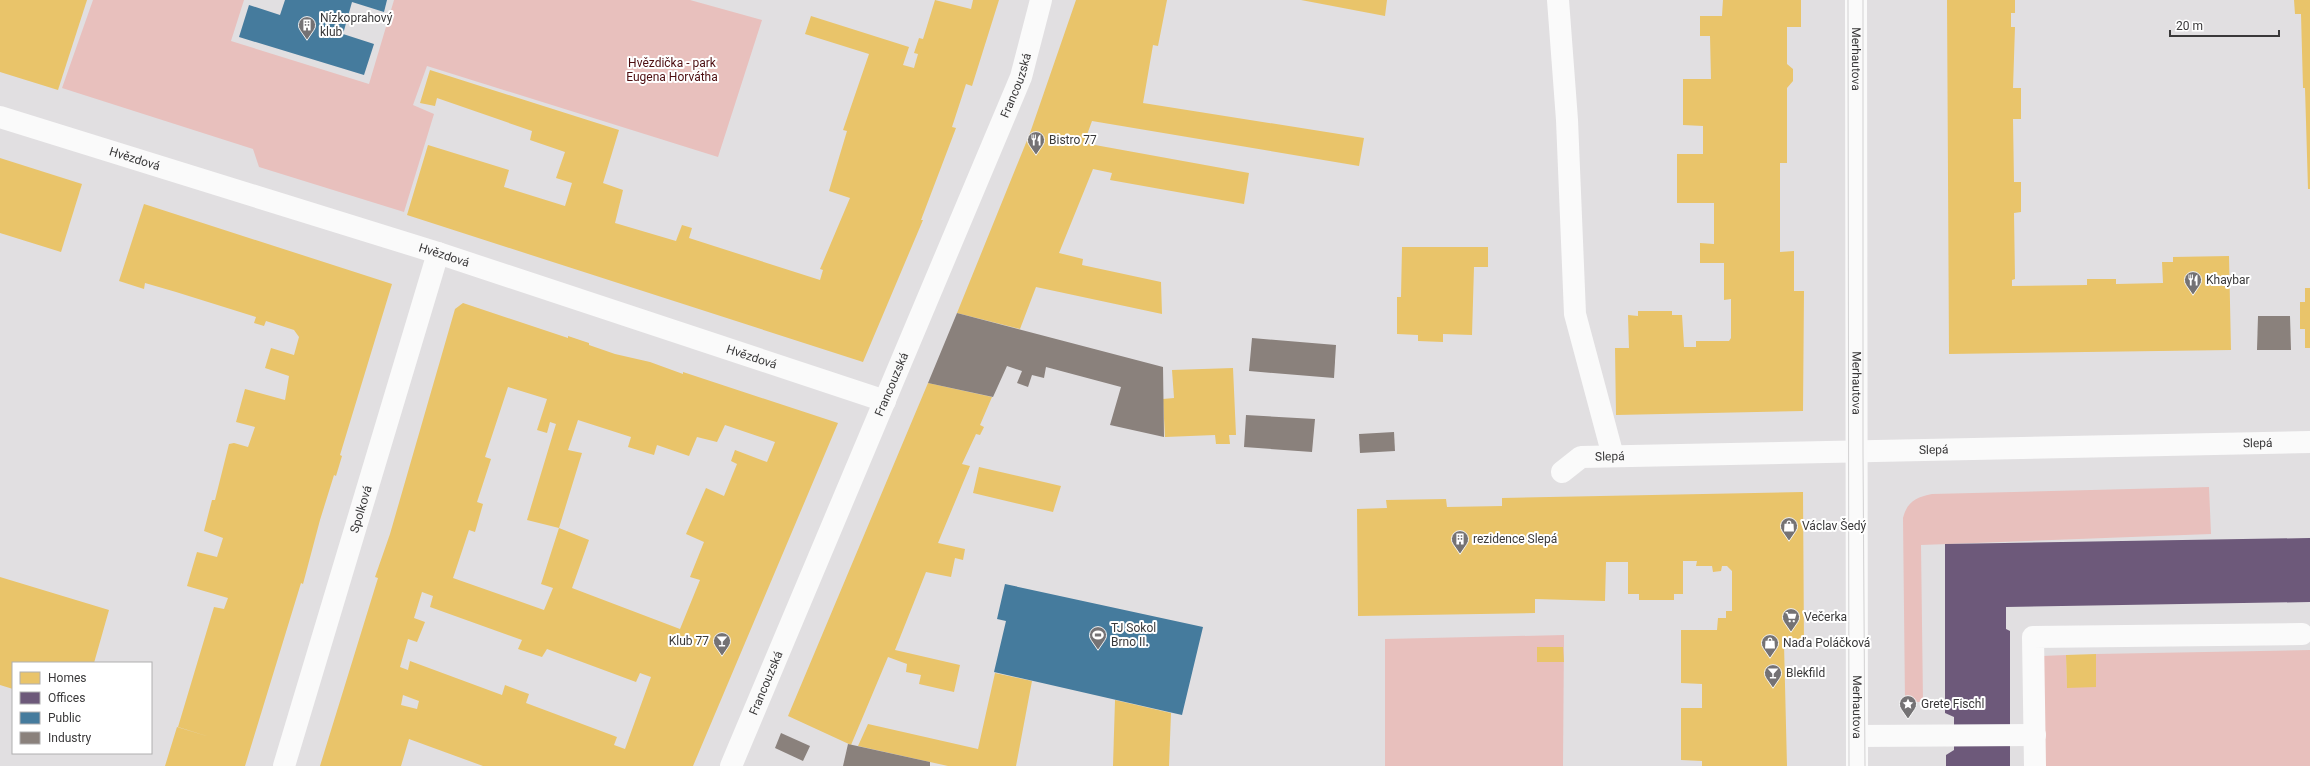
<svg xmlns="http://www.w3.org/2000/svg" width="2310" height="766" viewBox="0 0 2310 766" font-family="Roboto,sans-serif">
	<rect width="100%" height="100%" fill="#e1dfe1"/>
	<g fill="#e8c0bd">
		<polygon points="93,0 244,0 231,41 369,84 394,0 690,0 762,20 718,157 427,66 413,105 434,114 404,212 259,167 253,149 62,88"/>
		<path d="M2209 487 2211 534 1921 545 1923 702H1905L1903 518C1907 502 1916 497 1932 494Z"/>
		<polygon points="1564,635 1563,766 1385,766 1385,639"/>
		<polygon points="2310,650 2310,766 2043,766 2042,656 2066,655 2067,687 2096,687 2096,654"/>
	</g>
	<g fill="#e9c46a" fill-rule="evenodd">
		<polygon points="0,0 87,0 58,90 0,72"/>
		<polygon points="935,0 971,9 973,0 999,0 972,86 966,84 952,127 956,128 921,220 923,220 863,362 407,215 428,145 509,170 504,187 565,206 572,183 556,178 565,152 530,140 532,131 437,98 435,106 420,103 430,70 619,130 603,183 623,190 615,223 676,241 682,225 692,228 689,238 820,280 823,270 820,269 850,198 829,191 847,131 843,130 869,54 805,34 811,16 909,47 903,65 914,68 918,54 914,53 919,38 923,39"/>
		<polygon points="1076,0 1167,0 1158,46 1153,45 1143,103 1364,138 1359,166 1092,121 1084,143 1249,173 1244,204 1110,180 1112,173 1093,169 1059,253 1083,259 1082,265 1161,282 1162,314 1036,287 1020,329 957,313 1030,133"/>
		<polygon points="1301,0 1387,0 1385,16"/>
		<polygon points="1723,0 1801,0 1801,27 1787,27 1787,64 1793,69 1793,81 1787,88 1787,163 1780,163 1780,252 1794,251 1794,291 1804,291 1803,411 1616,415 1615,348 1629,348 1628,315 1638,316 1638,311 1672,311 1672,315 1682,315 1684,347 1696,347 1696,341 1729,341 1731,338 1731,299 1724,300 1724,263 1700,263 1700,243 1714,244 1714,203 1677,203 1677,154 1703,154 1703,126 1683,125 1683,79 1711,79 1710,36 1700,36 1700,16 1722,16"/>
		<polygon points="1947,0 2015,0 2015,13 2011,13 2011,27 2015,27 2013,88 2021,88 2021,119 2013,119 2014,182 2021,182 2021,212 2014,213 2015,279 2012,280 2012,286 2087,285 2087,279 2116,279 2116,284 2163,283 2162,262 2173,262 2173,257 2229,256 2231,350 1949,354"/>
		<polygon points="2294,0 2310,0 2310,189 2308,189 2305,88 2303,88 2301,14 2295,14"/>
		<polygon points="0,158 82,184 61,252 0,233"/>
		<polygon points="144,204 392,284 340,455 342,456 336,476 334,475 320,520 303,584 301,583 245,766 165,766 177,727 210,737 178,727 214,607 224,609 228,598 187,586 197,552 217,557 223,538 204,531 212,500 215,500 229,444 234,443 248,447 255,427 236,422 245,389 285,400 289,376 265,368 271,348 294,355 299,337 294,330 266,321 264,326 254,323 256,317 176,292 145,283 144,289 119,281"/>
		<polygon points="1402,247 1488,247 1488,267 1474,267 1472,335 1443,334 1443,342 1418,341 1418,335 1397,334 1397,297 1401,297"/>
		<polygon points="2305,288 2310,288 2310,348 2305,348 2305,329 2300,329 2300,302 2305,302"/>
		<path d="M463 303 568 338V336L589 343V345L615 354 650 362 683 374V372L838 423 693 766H483L409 739 401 766H320L378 578 375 577 390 534 455 309ZM508 387 547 399 537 430 547 433 550 422 556 424 527 520 559 528 582 453 568 450 578 420 631 437 628 447 654 455 657 445 689 456 697 437 717 442 725 425 775 442 767 462 735 450 731 461 737 464 724 496 706 488 686 534 704 542 690 577 700 580 680 629 572 588 589 540 559 528 541 584 553 588 544 610 453 578 469 530 475 532 483 504 477 502 491 459 485 457ZM422 592 433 596 430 607 522 640 518 649 542 657 547 649 636 682 640 673 651 677 625 749 614 745 617 737 526 703 529 694 505 685 502 695 410 661 408 670 400 667 408 639 417 642 425 622 414 618ZM403 695 419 701 417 709 401 705Z"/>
		<polygon points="1233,368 1236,435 1229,435 1230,444 1216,444 1215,435 1165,437 1163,399 1174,398 1172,370"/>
		<polygon points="928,383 992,397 980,425 984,427 980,435 976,434 962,464 970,466 938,543 965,549 963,560 955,558 951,577 926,572 895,650 960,665 954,692 919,684 921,675 906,672 907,664 888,657 851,745 788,716"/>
		<polygon points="979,467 1061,486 1053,512 973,493"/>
		<polygon points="1803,492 1804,645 1784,644 1787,766 1702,766 1702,761 1681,760 1681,708 1702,708 1702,684 1681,683 1681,630 1717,630 1718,618 1726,618 1726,611 1732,611 1732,571 1727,566 1722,566 1721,571 1713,572 1712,566 1696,566 1697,561 1683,561 1683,594 1674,594 1674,600 1639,600 1639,594 1628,594 1628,562 1606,562 1605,601 1535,599 1535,613 1358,616 1357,509 1387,508 1386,500 1446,499 1447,507 1502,506 1502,498"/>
		<polygon points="0,577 109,610 94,663 13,663 13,689 0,685"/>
		<polygon points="1537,647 1563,647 1564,662 1537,662"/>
		<polygon points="2096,654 2096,687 2067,688 2066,655"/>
		<polygon points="995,673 1032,681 1016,766 948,766 858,746 868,724 978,749"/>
		<polygon points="1115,700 1171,713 1169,766 1113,766"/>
	</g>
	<polygon fill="#6d597a" points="2310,538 2310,602 2006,607 2006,629 2010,631 2010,766 1946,766 1946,755 1954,750 1954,717 1945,713 1945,544"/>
	<g fill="#457b9d">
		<polygon points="285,0 387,0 384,12 352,2 343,34 374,44 364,75 239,37 249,5 280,15"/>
		<polygon points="1005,584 1203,627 1182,715 994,672 1006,621 997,619"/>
	</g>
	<g fill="#8a817c">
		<polygon points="957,313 1163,367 1164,437 1110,425 1121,387 1046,367 1044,378 1032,375 1028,387 1017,383 1022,371 1007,366 993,397 928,383"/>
		<polygon points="2258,316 2290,316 2291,350 2257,350"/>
		<polygon points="1252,338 1336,345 1334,378 1249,371"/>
		<polygon points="1246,415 1315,419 1312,452 1244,447"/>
		<polygon points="1394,432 1395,451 1360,453 1359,434"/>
		<polygon points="781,733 810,746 803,761 775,748"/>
		<polygon points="848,744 930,762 930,766 843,766"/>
	</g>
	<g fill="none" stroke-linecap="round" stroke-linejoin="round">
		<g stroke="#fafafa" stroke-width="22">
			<polyline points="1558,0 1567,120 1575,314 1613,456"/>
			<polyline points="1857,736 2035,735"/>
			<polyline points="2035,766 2033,637 2302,634"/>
		</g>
		<g stroke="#fafafa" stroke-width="22">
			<path id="s1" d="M0 117 438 253 885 401"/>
			<path id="s2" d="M1562 472 1581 457 2310 442"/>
			<path id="s3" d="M284 766 438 253"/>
			<path id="s4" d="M731 766 1021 77 1041 0"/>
		</g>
		<path stroke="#fafafa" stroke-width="22" id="s5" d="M1856 0 1857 766"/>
		<g stroke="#d2d1d2" stroke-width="1">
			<polyline points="1848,0 1849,766"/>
			<polyline points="1863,0 1863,451 1865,766"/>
		</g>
	</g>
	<defs>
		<g id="building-pin" transform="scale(0.9)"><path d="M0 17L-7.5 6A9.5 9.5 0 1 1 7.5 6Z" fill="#747274" stroke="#fff"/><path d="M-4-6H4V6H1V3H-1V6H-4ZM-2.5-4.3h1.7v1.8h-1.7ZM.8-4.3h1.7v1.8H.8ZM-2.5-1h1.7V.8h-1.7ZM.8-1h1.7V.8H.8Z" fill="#fff"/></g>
		<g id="restaurant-pin" transform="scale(0.9)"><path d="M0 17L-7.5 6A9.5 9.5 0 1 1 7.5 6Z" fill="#747274" stroke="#fff"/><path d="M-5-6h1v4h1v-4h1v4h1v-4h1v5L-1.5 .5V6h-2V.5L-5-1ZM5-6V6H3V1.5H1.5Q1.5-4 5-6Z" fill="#fff"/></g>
		<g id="shop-pin" transform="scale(0.9)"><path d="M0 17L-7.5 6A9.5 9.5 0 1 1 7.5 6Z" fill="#747274" stroke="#fff"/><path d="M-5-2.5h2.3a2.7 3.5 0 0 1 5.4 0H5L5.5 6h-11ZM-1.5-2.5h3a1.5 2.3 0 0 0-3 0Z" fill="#fff"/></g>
		<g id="supermarket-pin" transform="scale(0.9)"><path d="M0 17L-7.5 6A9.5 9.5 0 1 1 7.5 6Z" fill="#747274" stroke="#fff"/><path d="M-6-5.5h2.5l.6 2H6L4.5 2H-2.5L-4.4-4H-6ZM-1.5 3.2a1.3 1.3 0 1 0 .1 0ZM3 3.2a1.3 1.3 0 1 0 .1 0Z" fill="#fff"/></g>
		<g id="stadium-pin" transform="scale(0.9)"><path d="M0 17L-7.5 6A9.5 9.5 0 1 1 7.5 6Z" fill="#747274" stroke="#fff"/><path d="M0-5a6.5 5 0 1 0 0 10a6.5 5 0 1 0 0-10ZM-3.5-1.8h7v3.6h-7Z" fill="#fff"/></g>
		<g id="bar-pin" transform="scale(0.9)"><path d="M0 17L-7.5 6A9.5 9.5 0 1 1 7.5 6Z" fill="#747274" stroke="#fff"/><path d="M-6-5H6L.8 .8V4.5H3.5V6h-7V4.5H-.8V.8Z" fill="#fff"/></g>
		<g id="sight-pin" transform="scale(0.9)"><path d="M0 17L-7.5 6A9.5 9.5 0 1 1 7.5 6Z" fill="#747274" stroke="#fff"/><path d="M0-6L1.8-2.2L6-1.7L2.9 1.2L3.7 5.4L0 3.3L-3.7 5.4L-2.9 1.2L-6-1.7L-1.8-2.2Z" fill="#fff"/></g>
	</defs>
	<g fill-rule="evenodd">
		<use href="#building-pin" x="307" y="25"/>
		<use href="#restaurant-pin" x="1036" y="140"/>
		<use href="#restaurant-pin" x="2193" y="280"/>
		<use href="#shop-pin" x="1789" y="526"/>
		<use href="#building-pin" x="1460" y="539"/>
		<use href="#supermarket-pin" x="1791" y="617"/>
		<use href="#stadium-pin" x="1098" y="635"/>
		<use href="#bar-pin" x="722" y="641"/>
		<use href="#shop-pin" x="1770" y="643"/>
		<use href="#bar-pin" x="1773" y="673"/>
		<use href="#sight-pin" x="1908" y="704"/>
	</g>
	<g text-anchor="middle" stroke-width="4" stroke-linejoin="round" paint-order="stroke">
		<g font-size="12" fill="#393839" stroke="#fff" text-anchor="start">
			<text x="320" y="22">Nízkoprahový<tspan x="320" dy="14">klub</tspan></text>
			<text x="1049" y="144">Bistro 77</text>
			<text x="2206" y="284">Khaybar</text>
			<text x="1802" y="530">Václav Šedý</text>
			<text x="1473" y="543">rezidence Slepá</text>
			<text x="1804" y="621">Večerka</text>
			<text x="1111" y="632">TJ Sokol<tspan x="1111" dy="14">Brno II.</tspan></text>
			<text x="709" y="645" text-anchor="end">Klub 77</text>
			<text x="1783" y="647">Naďa Poláčková</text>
			<text x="1786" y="677">Blekfild</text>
			<text x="1921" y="708">Grete Fischl</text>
		</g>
		<g font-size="12" fill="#393839" stroke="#fff">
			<text dy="4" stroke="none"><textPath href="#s5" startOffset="59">Merhautova</textPath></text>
			<text dy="4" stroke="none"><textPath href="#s4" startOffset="738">Francouzská</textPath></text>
			<text dy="4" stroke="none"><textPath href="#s1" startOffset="141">Hvězdová</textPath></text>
			<text dy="4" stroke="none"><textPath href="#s1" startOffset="465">Hvězdová</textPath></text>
			<text dy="4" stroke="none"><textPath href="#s1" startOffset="789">Hvězdová</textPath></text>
			<text dy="4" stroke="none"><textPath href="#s5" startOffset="383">Merhautova</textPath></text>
			<text dy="4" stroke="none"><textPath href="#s4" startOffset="414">Francouzská</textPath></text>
			<text dy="4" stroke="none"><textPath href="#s2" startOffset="701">Slepá</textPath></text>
			<text dy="4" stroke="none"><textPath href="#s2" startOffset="377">Slepá</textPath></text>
			<text dy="4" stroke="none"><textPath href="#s2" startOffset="53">Slepá</textPath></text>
			<text dy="4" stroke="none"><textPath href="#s3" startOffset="268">Spolková</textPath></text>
			<text dy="4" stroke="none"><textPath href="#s4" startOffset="90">Francouzská</textPath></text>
			<text dy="4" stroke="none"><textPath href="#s5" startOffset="707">Merhautova</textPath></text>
		</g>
		<g font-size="12" fill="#4d0e10" stroke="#fff">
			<text x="672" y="67">Hvězdička - park<tspan x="672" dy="14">Eugena Horvátha</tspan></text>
		</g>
	</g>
	<rect x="12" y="662" width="140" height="92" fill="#ffffff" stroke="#b0afb0"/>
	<rect x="20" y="672" width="20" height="12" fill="#e9c46a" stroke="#b0afb0"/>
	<text x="48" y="682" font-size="12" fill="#393839">Homes</text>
	<rect x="20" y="692" width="20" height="12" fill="#6d597a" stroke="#b0afb0"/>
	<text x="48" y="702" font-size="12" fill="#393839">Offices</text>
	<rect x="20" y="712" width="20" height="12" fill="#457b9d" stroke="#b0afb0"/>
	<text x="48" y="722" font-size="12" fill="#393839">Public</text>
	<rect x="20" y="732" width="20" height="12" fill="#8a817c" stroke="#b0afb0"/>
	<text x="48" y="742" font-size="12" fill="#393839">Industry</text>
	<path d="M2170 30v6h109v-6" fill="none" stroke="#393839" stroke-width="2"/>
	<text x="2176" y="30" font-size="12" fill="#393839" stroke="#ffffff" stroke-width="3" paint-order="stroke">20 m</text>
</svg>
